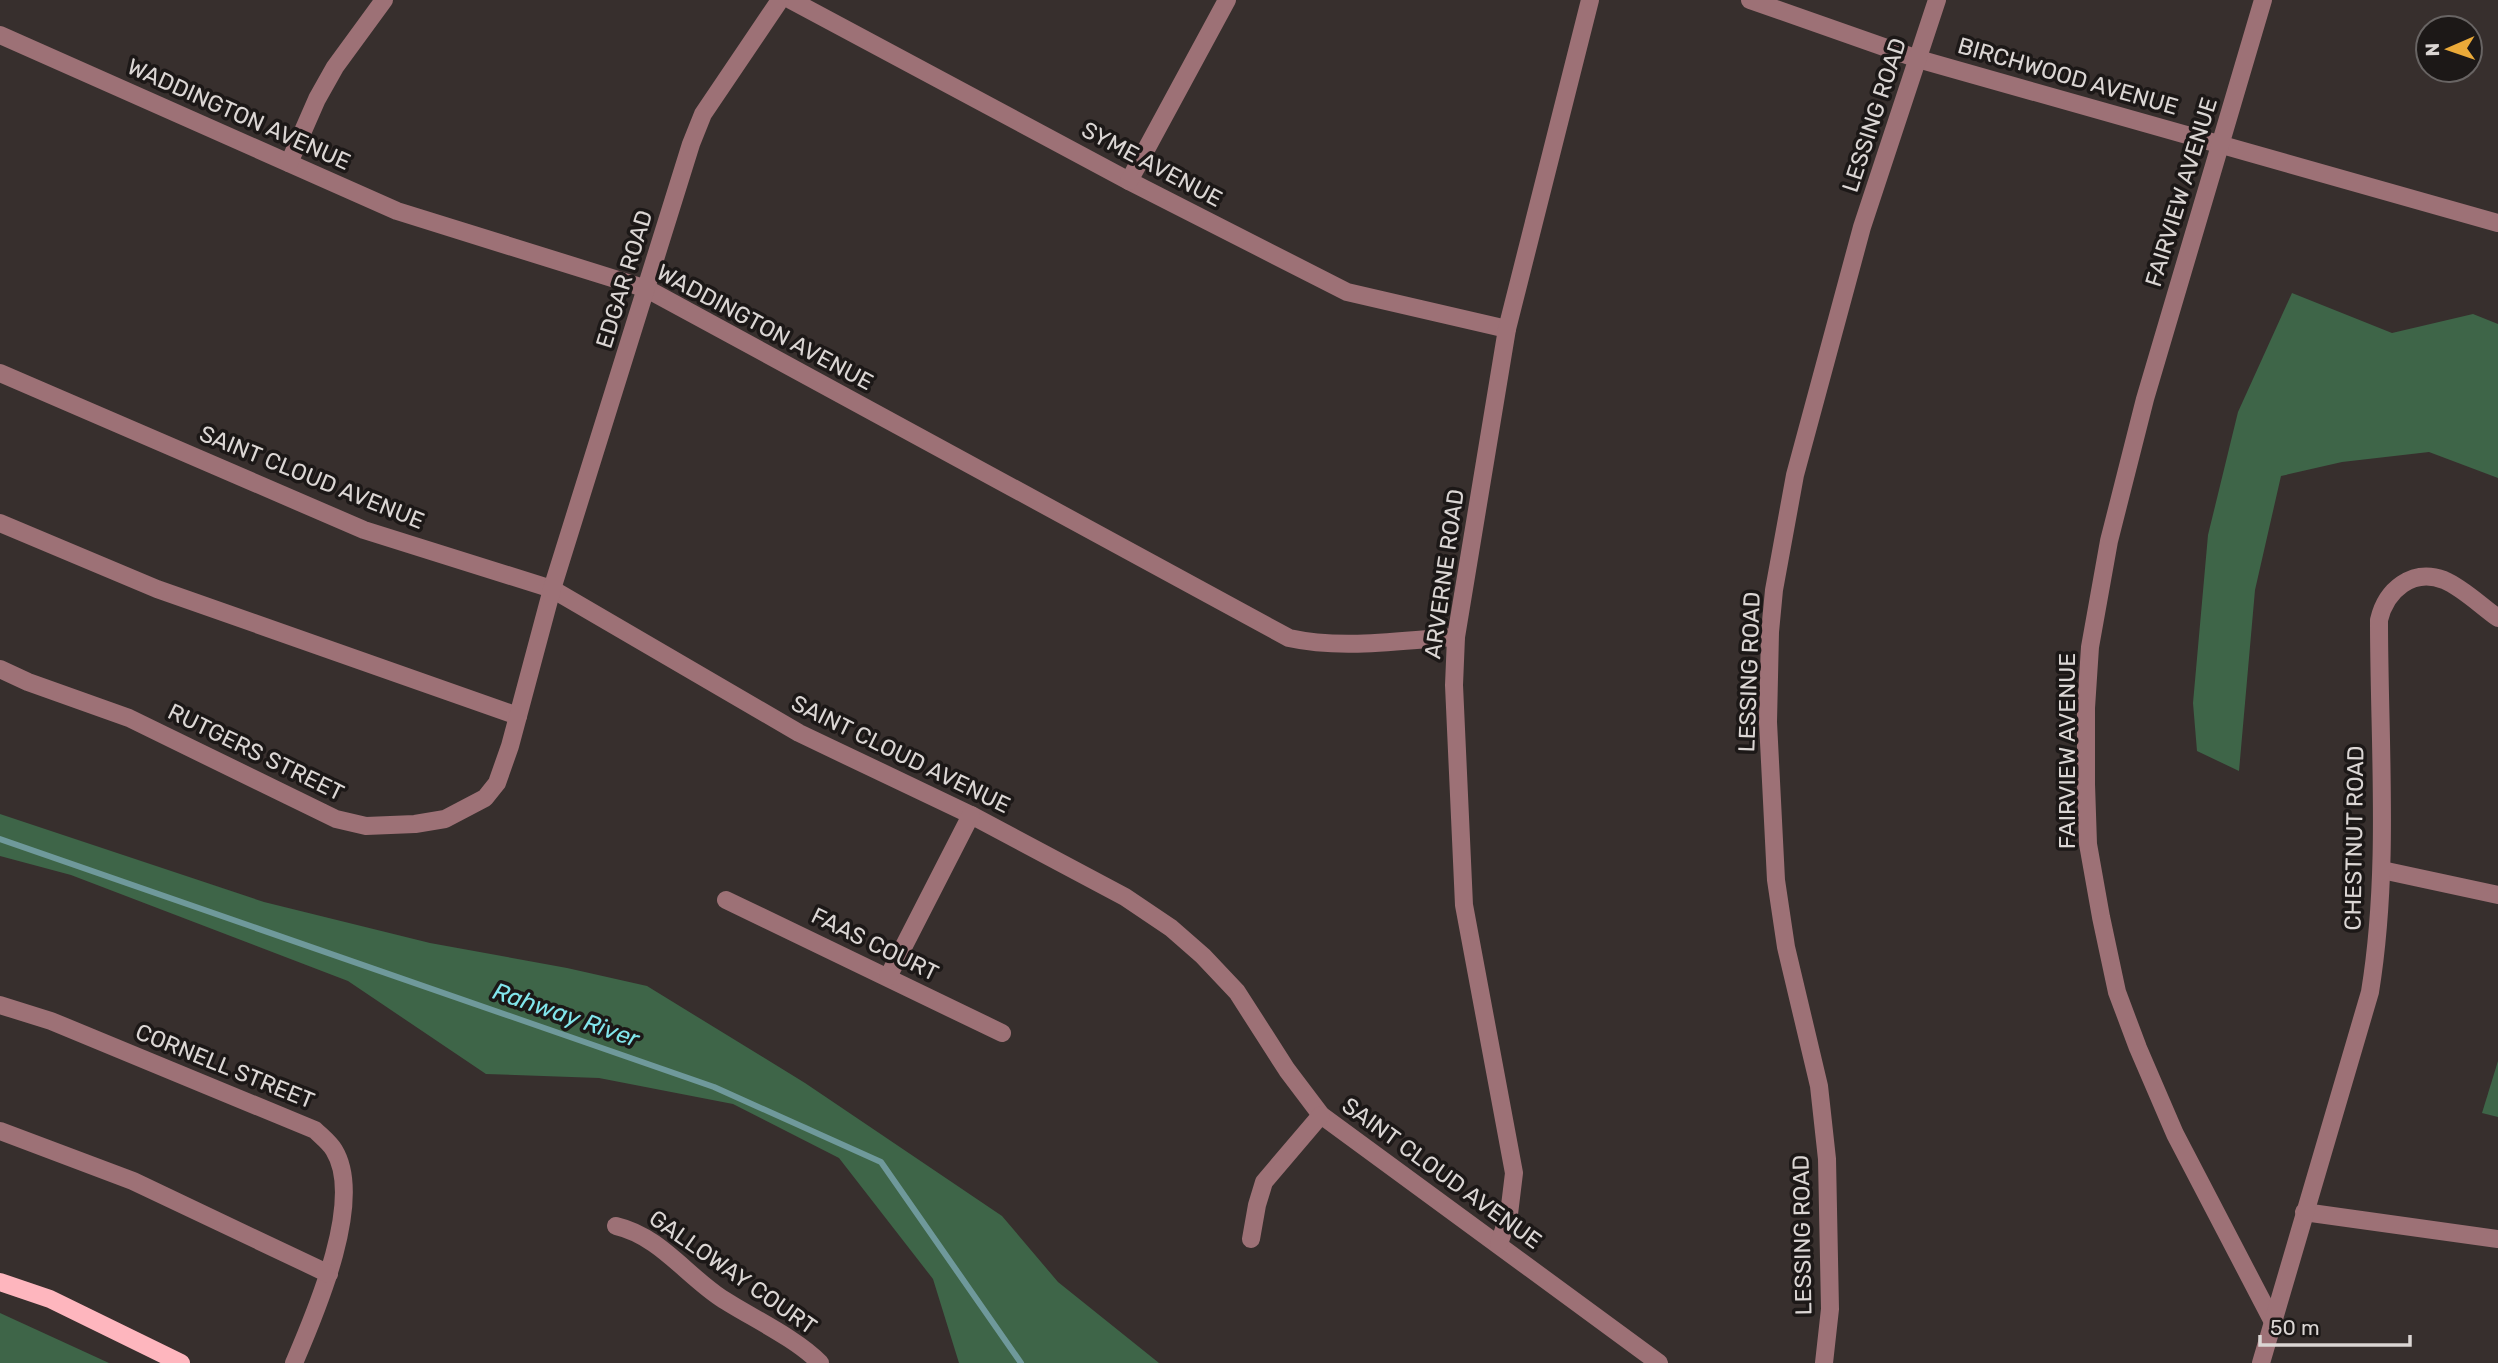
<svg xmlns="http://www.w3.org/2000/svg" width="2498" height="1363" viewBox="0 0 2498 1363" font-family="Rubik,sans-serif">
	<rect width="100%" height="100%" fill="#372f2d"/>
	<g fill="#3e6548">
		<polygon points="2292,293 2392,333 2473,314 2498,324 2498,478 2429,452 2342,462 2281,476 2255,590 2239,771 2197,751 2193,703 2208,535 2238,412"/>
		<polygon points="0,814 264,902 430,943 567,968 647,986 805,1083 1002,1216 1058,1282 1159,1363 959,1363 933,1279 839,1158 733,1104 599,1078 486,1074 348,981 71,875 0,856"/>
		<polygon points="2498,1061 2498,1117 2482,1113"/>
		<polygon points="0,1313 109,1363 0,1363"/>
	</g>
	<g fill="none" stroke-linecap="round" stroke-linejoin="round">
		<polyline stroke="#6f999b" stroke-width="6" points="0,839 714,1087 881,1162 1021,1363"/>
		<g stroke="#9d7176" stroke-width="18">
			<polyline points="791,0 1129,181 1347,292 1507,329"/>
			<polyline points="1750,0 1918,59 2498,223"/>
			<polyline points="2263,0 2145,399 2109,541 2090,647 2086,708 2086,784 2088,844 2101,917 2117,992 2138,1048 2175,1134 2272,1320"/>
			<path d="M0 35 397 211 647 289 1289 638C1343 650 1401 640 1456 637"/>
			<polyline points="289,163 317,99 335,67 384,0"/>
			<polyline points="1129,181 1227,0"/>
			<polyline points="0,373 364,530 552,589 799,733 971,815 1125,897 1171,928 1203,956 1237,992 1287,1070 1321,1115 1659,1363"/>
			<polyline points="0,523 157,589 518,716"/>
			<polyline points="0,669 28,682 129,718 336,819 366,826 415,824 445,819 485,798 497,783 510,746 552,589 691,144 703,114 780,0"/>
			<polyline points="2382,870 2498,895"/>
			<polyline points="726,900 1002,1033"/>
			<polyline points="888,977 971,815"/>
			<path d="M0 1005 51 1021 315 1130C321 1136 330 1143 334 1150 365 1200 315 1314 294 1363"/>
			<polyline points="0,1131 133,1181 329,1274"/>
			<polyline points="2304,1212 2498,1239"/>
			<path d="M616 1226C659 1236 685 1274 721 1298 750 1317 796 1338 820 1363"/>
			<polyline points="1251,1239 1257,1205 1264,1182 1321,1115"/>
			<polyline points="1499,1244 1509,1214 1514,1173 1464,905 1454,685 1456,637 1507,329 1590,0"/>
			<polyline points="1824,1363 1830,1309 1827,1159 1819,1086 1786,947 1776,880 1768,722 1770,632 1774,590 1795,475 1862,227 1937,0"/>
			<path d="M2261 1363 2370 992C2390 869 2379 744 2379 620 2386 590 2412 568 2444 580 2463 588 2481 606 2498 618"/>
		</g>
		<polyline stroke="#feb6be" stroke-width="18" points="0,1282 50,1299 181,1363"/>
	</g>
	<g text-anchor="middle" stroke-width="7" stroke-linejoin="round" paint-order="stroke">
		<g font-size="23" fill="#dbd6d4" stroke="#1c1817">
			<text transform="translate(2068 76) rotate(16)" y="8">BIRCHWOOD AVENUE</text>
			<text transform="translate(239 114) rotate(24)" y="8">WADDINGTON AVENUE</text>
			<text transform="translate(1874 115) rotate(-72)" y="8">LESSING ROAD</text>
			<text transform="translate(1152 164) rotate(28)" y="8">SYME AVENUE</text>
			<text transform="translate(2181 192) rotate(-73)" y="8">FAIRVIEW AVENUE</text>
			<text transform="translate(624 279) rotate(-73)" y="8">EDGAR ROAD</text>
			<text transform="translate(765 327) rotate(28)" y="8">WADDINGTON AVENUE</text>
			<text transform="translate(312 477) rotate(22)" y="8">SAINT CLOUD AVENUE</text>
			<text transform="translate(1444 574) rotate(-82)" y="8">ARVERNE ROAD</text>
			<text transform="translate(1749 672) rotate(-88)" y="8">LESSING ROAD</text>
			<text transform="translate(2067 751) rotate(-90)" y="8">FAIRVIEW AVENUE</text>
			<text transform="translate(256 752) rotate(26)" y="8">RUTGERS STREET</text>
			<text transform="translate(901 754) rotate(26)" y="8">SAINT CLOUD AVENUE</text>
			<text transform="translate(2354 838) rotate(-89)" y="8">CHESTNUT ROAD</text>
			<text transform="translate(875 944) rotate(26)" y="8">FAAS COURT</text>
			<text transform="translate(225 1066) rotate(22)" y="8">CORNELL STREET</text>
			<text transform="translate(1442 1173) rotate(36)" y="8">SAINT CLOUD AVENUE</text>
			<text transform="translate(1802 1235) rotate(-91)" y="8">LESSING ROAD</text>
			<text transform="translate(733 1272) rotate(35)" y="8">GALLOWAY COURT</text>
		</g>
		<g font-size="24" font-style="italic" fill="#82e6ec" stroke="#1c1817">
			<text transform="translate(566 1015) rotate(19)" y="8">Rahway River</text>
		</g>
	</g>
	<g transform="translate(2449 49) rotate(268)"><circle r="33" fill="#1c1817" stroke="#686463" stroke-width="2"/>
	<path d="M0-5L12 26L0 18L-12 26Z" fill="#ebaa39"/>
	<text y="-10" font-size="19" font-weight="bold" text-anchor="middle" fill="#dbd6d4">N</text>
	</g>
	<path d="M2260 1335v10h150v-10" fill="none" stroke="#dbd6d4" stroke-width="3.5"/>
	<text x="2270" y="1335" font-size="21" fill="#dbd6d4" stroke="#1c1817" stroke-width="5" paint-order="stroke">50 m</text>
</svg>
